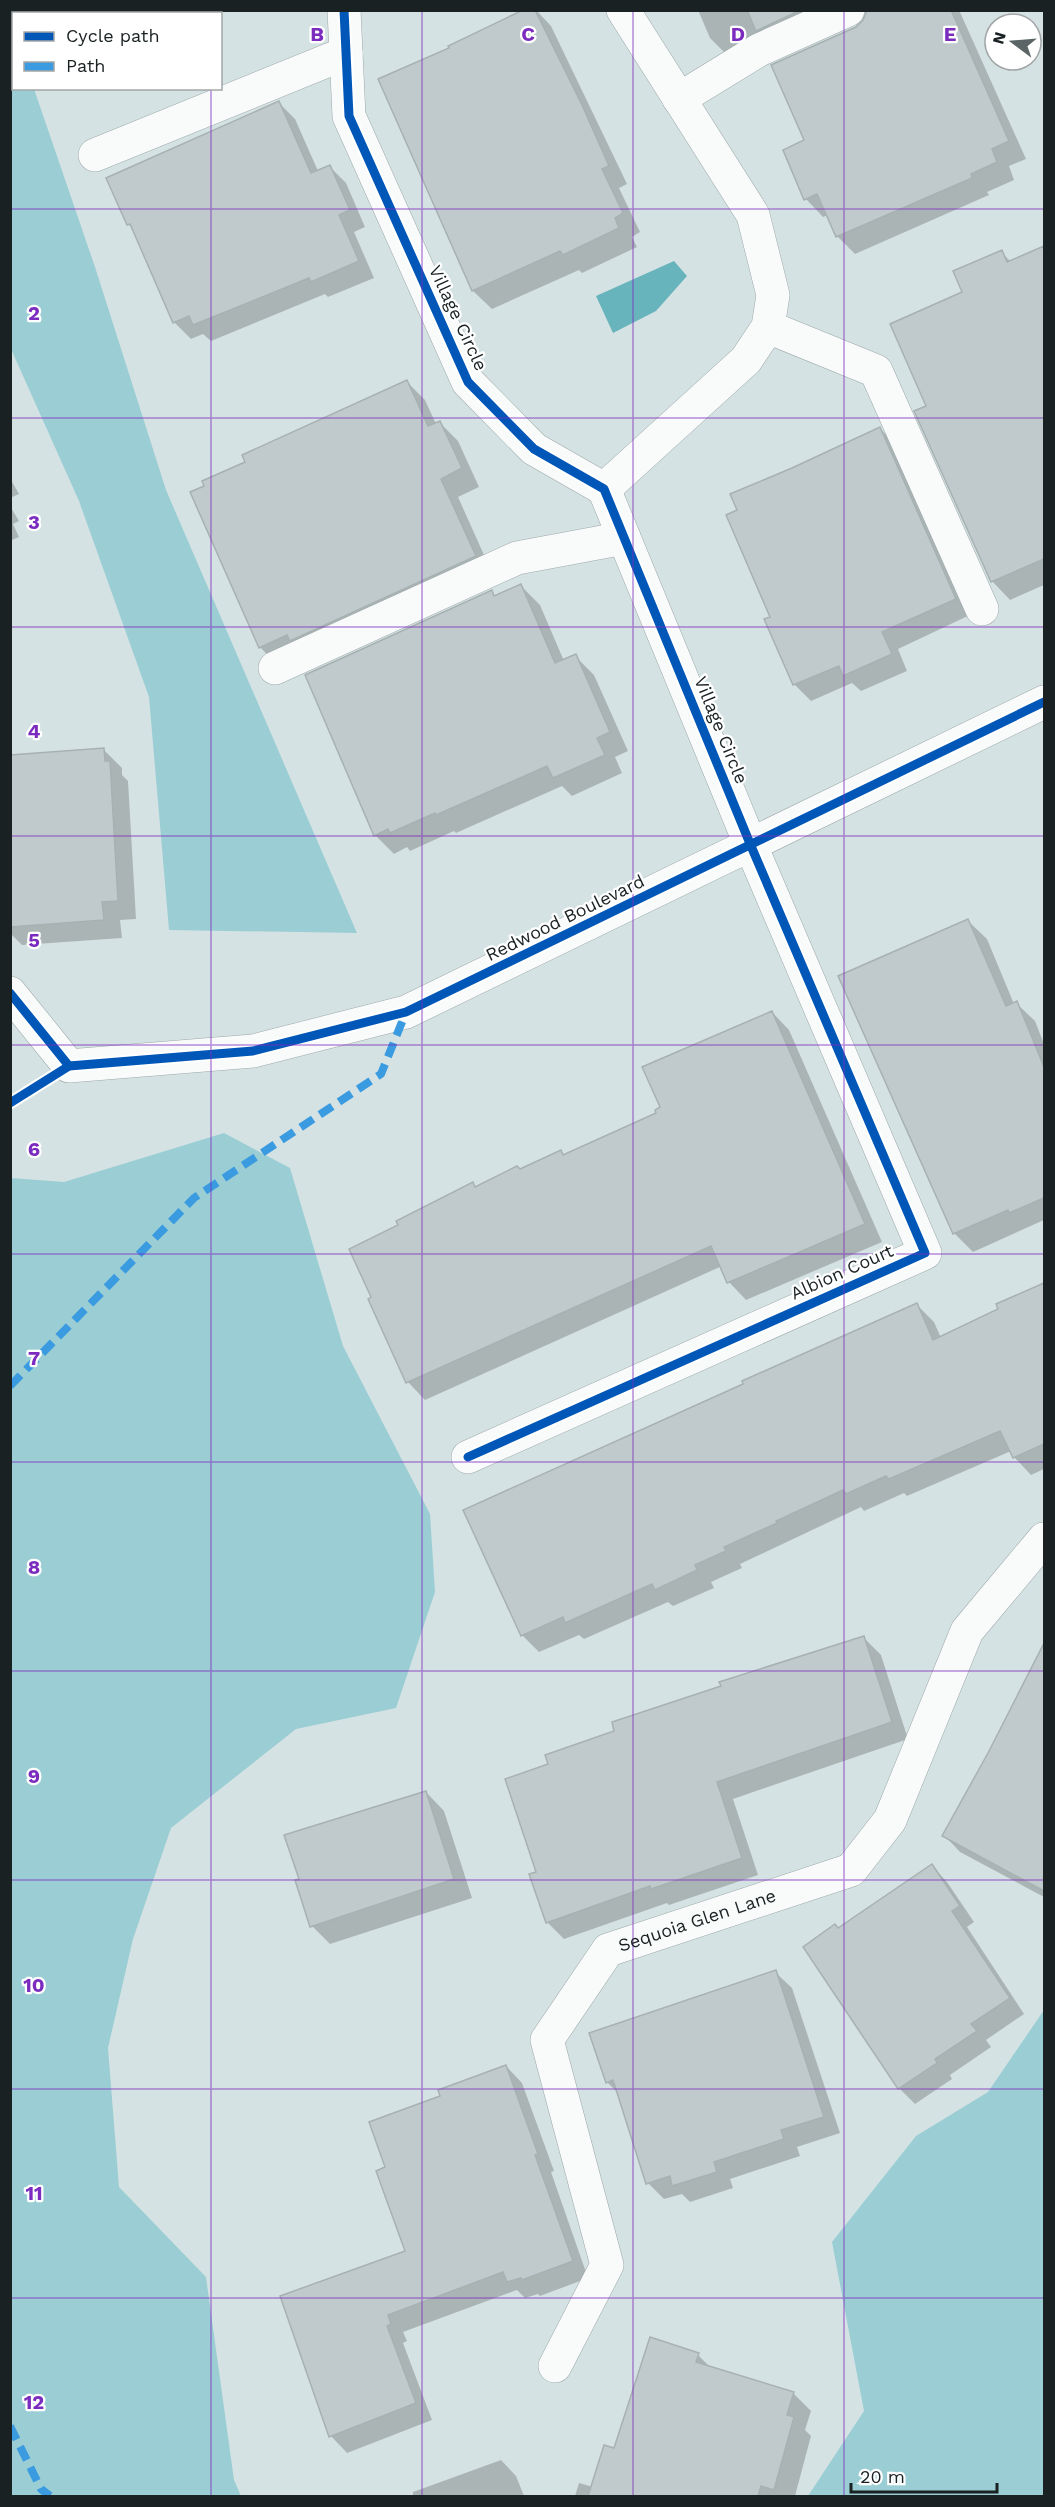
<svg xmlns="http://www.w3.org/2000/svg" width="1055" height="2507" viewBox="0 0 1055 2507" font-family="'Work Sans',sans-serif">
	<rect width="100%" height="100%" fill="#d5e2e3"/>
	<g fill="#9aced4">
		<polygon points="11,18 14,27 14,88 34,89 95,267 166,490 357,933 169,930 149,697 79,501 11,349"/>
		<polygon points="224,1133 290,1168 343,1346 430,1514 435,1592 396,1708 296,1729 171,1828 133,1939 108,2048 119,2187 206,2277 234,2480 241,2496 11,2496 11,1178 64,1182"/>
		<polygon points="1044,2010 1044,2496 808,2496 864,2411 832,2242 916,2136 988,2092"/>
	</g>
	<polygon fill="#68b4bc" points="674,261 687,276 656,311 613,333 596,296"/>
	<g fill="#0003">
		<polygon points="526,10 536,10 551,26 627,184 619,188 640,232 632,237 637,247 582,273 579,270 492,309 473,291 380,80 451,48"/>
		<polygon points="698,10 857,10 727,55 710,38"/>
		<polygon points="868,10 959,10 1026,159 1009,166 1014,180 987,192 989,195 855,254 837,236 828,215 823,217 806,199 785,151 806,141 857,28 865,21"/>
		<polygon points="278,102 295,119 318,171 329,166 346,183 365,227 354,232 374,278 328,297 325,294 211,341 203,334 191,339 174,322 134,230 128,224"/>
		<polygon points="1044,248 1044,585 1010,600 992,581 928,407 964,292 1001,252 1011,262"/>
		<polygon points="407,382 425,400 436,424 440,423 458,441 479,487 458,497 493,575 278,666 260,647 247,463"/>
		<polygon points="880,429 897,445 972,614 898,649 907,671 861,691 852,683 811,701 794,684 739,511 792,470"/>
		<polygon points="10,478 19,494 10,498"/>
		<polygon points="10,506 19,521 13,524 19,537 10,541"/>
		<polygon points="521,586 540,605 564,661 575,656 594,675 628,751 615,757 622,773 572,796 562,786 456,833 454,831 410,851 407,847 394,854 375,835 491,592 496,597"/>
		<polygon points="103,749 122,768 122,775 128,781 136,919 120,920 122,938 22,945 10,933 10,756"/>
		<polygon points="968,921 987,939 1014,1004 1016,1003 1035,1021 1044,1044 1044,1220 973,1252 954,1233"/>
		<polygon points="772,1012 789,1030 882,1242 746,1300 729,1282 722,1266 425,1400 408,1382 400,1226 473,1184 477,1188 560,1152 564,1156 658,1113"/>
		<polygon points="1044,1289 1044,1469 1031,1475 1014,1457 1011,1451 907,1496 904,1493 864,1511 861,1507 740,1564 742,1568 711,1582 714,1588 673,1606 668,1602 584,1639 579,1635 539,1652 522,1635 745,1385 916,1304 934,1322 941,1338"/>
		<polygon points="864,1638 881,1655 908,1739 733,1799 758,1875 669,1905 667,1903 564,1939 547,1922 538,1873 550,1765 616,1731"/>
		<polygon points="1037,1662 1044,1666 1044,1897 960,1852 944,1835 989,1754"/>
		<polygon points="426,1792 444,1811 472,1898 330,1944 312,1926 301,1880 286,1835"/>
		<polygon points="932,1866 947,1882 974,1922 967,1927 1024,2014 986,2040 991,2047 950,2075 952,2079 915,2104 899,2088"/>
		<polygon points="775,1972 792,1988 840,2133 797,2147 800,2156 730,2179 733,2188 690,2202 682,2194 664,2199 648,2183 619,2094 607,2082"/>
		<polygon points="506,2066 522,2083 554,2171 551,2172 588,2278 540,2296 538,2294 525,2298 517,2290 403,2332 407,2341 403,2343 432,2420 347,2453 331,2436 407,2251 387,2168 442,2097"/>
		<polygon points="698,2355 712,2369 793,2393 811,2411 805,2430 811,2436 795,2496 575,2496 579,2483 593,2487 615,2450"/>
		<polygon points="501,2460 516,2476 524,2496 413,2496 413,2492"/>
	</g>
	<g fill="#c0cacc" stroke="#a7b1b2" stroke-width="1.5">
		<polygon points="523,10 535,10 582,105 609,166 602,169 623,213 615,218 619,228 563,255 560,251 472,291 378,79 449,48 448,46"/>
		<polygon points="747,10 801,10 756,31"/>
		<polygon points="867,10 951,10 1009,141 992,149 997,162 971,174 972,178 836,237 817,194 804,200 783,150 804,140 771,65 856,27 863,20"/>
		<polygon points="279,101 311,173 330,165 350,210 339,215 359,261 311,282 309,278 193,325 189,316 173,323 130,224 127,225 106,178"/>
		<polygon points="1044,246 1044,559 991,582 914,411 926,406 890,324 962,292 953,271 1002,250 1007,262"/>
		<polygon points="407,380 428,426 440,421 462,468 441,479 476,556 290,641 287,635 259,648 190,492 204,486 202,481 245,462 242,455"/>
		<polygon points="880,427 956,599 882,632 892,654 843,676 839,666 793,685 764,619 770,617 726,515 737,510 730,494 792,468"/>
		<polygon points="521,584 555,663 576,654 610,732 597,738 605,755 553,778 547,766 436,815 435,813 390,833 388,829 374,836 305,675 492,590 494,596"/>
		<polygon points="104,748 105,761 110,761 118,901 102,902 104,920 10,927 10,755"/>
		<polygon points="968,919 1006,1006 1017,1001 1044,1067 1044,1198 1009,1213 1008,1210 953,1234 838,976"/>
		<polygon points="772,1011 865,1224 727,1283 711,1246 406,1383 368,1299 371,1297 349,1249 398,1225 396,1221 473,1182 475,1187 517,1166 520,1169 561,1150 563,1155 656,1113 655,1110 660,1107 642,1067"/>
		<polygon points="1044,1283 1044,1444 1013,1458 1000,1431 889,1479 886,1476 846,1494 843,1490 776,1521 777,1523 724,1547 726,1551 695,1565 697,1570 655,1590 652,1584 565,1623 563,1617 521,1636 463,1510 743,1384 742,1381 917,1303 933,1340 998,1309 996,1304"/>
		<polygon points="864,1636 892,1722 717,1782 742,1858 651,1889 650,1886 546,1923 529,1874 536,1872 505,1779 548,1764 545,1755 614,1731 612,1722 721,1686 719,1682"/>
		<polygon points="1044,1643 1044,1891 942,1836 988,1753"/>
		<polygon points="426,1791 454,1879 310,1927 295,1880 299,1879 284,1835"/>
		<polygon points="932,1864 960,1906 952,1911 1010,1998 971,2024 977,2031 935,2059 937,2063 898,2089 803,1947 835,1924 838,1928"/>
		<polygon points="776,1970 824,2117 781,2130 784,2139 714,2162 717,2172 672,2186 670,2176 646,2184 613,2080 606,2083 589,2033"/>
		<polygon points="506,2065 538,2154 535,2155 573,2261 522,2280 521,2278 507,2282 503,2272 388,2315 391,2324 387,2326 416,2403 329,2437 280,2296 405,2251 376,2171 385,2167 369,2122 440,2096 438,2090"/>
		<polygon points="650,2337 699,2353 696,2362 794,2392 787,2415 794,2417 774,2490 761,2486 758,2496 588,2496 604,2445 614,2448"/>
	</g>
	<g fill="none" stroke-linecap="round" stroke-linejoin="round">
		<g stroke="#9da8a8" stroke-width="34">
			<g id="minor">
				<polyline points="344,10 349,116 468,382 534,449 604,489 751,846 925,1253 468,1457"/>
				<polyline points="679,99 759,50 848,10"/>
				<polyline points="95,155 346,53"/>
				<polyline points="768,327 876,371 982,609"/>
				<polyline points="604,489 746,360 768,327 773,295 753,215 623,10"/>
				<polyline points="275,668 517,558 624,538"/>
				<polyline points="10,993 69,1066 253,1051 406,1012 1044,702"/>
				<path id="s1" d="M555 2366 607 2265 547 2040 608 1950 851 1870 890 1820 967 1631 1044 1539"/>
			</g>
		</g>
		<use href="#minor" stroke="#f9fbfb" stroke-width="33"/>
		<g stroke="#3b9be0" stroke-width="8" stroke-dasharray="15 8" stroke-linecap="butt">
			<polyline points="10,1386 194,1198 381,1074 406,1012"/>
			<polyline points="10,2426 41,2489 50,2496"/>
		</g>
		<g stroke="#fff" stroke-width="13">
			<g id="cycleway">
				<polyline points="344,10 349,116 468,382 534,449 604,489 751,846 925,1253 468,1457"/>
				<polyline points="10,993 69,1066"/>
				<polyline points="10,1103 69,1066 253,1051 406,1012 1044,702"/>
			</g>
		</g>
		<use href="#cycleway" stroke="#0057b8" stroke-width="9"/>
	</g>
	<path fill="none" stroke="#7b2cbf" stroke-width="1.5" stroke-opacity="0.55" d="M211 10V14M422 10V2496M633 10V2496M844 10V2496M211 88V2496M10 209H1044M10 418H1044M10 627H1044M10 836H1044M10 1045H1044M10 1254H1044M10 1462H1044M10 1671H1044M10 1880H1044M10 2089H1044M10 2298H1044"/>
	<g text-anchor="middle" stroke-width="4.5" stroke-linejoin="round" paint-order="stroke">
		<g font-size="18" fill="#192122" stroke="#fff">
			<text transform="translate(458 318) rotate(65)" y="6">Village Circle</text>
			<text transform="translate(721 730) rotate(68)" y="6">Village Circle</text>
			<text transform="translate(565 918) rotate(-26)" y="6">Redwood Boulevard</text>
			<text transform="translate(842 1272) rotate(-24)" y="6">Albion Court</text>
			<text dy="6" stroke="none"><textPath href="#s1" startOffset="549">Sequoia Glen Lane</textPath></text>
		</g>
	</g>
	<g font-size="20" text-anchor="middle" font-weight="bold" fill="#7b2cbf" stroke="#fff" stroke-width="4.5" stroke-linejoin="round" paint-order="stroke">
		<text x="317" y="41">B</text>
		<text x="528" y="41">C</text>
		<text x="738" y="41">D</text>
		<text x="950" y="41">E</text>
		<text x="34" y="320">2</text>
		<text x="34" y="529">3</text>
		<text x="34" y="738">4</text>
		<text x="34" y="947">5</text>
		<text x="34" y="1156">6</text>
		<text x="34" y="1365">7</text>
		<text x="34" y="1574">8</text>
		<text x="34" y="1783">9</text>
		<text x="34" y="1992">10</text>
		<text x="34" y="2200">11</text>
		<text x="34" y="2409">12</text>
	</g>
	<rect width="1055" height="2507" fill="none" stroke="#192122" stroke-width="24"/>
	<rect x="12" y="12" width="210" height="78" fill="#ffffff" stroke="#a3a6a7" stroke-width="1.5"/>
	<rect x="24" y="32" width="30" height="9" fill="#0057b8" stroke="#a3a6a7" stroke-width="1.5"/>
	<text x="66" y="42" font-size="18" fill="#192122">Cycle path</text>
	<rect x="24" y="62" width="30" height="9" fill="#3b9be0" stroke="#a3a6a7" stroke-width="1.5"/>
	<text x="66" y="72" font-size="18" fill="#192122">Path</text>
	<g transform="translate(1013 42) rotate(286)"><circle r="28" fill="#ffffff" stroke="#a3a6a7" stroke-width="1.5"/>
	<path d="M0-4.5L10 22L0 15L-10 22Z" fill="#5b6566"/>
	<text y="-9" font-size="16" font-weight="bold" text-anchor="middle" fill="#192122">N</text>
	</g>
	<path d="M851 2483v9h146v-9" fill="none" stroke="#192122" stroke-width="3"/>
	<text x="860" y="2483" font-size="18" fill="#192122" stroke="#ffffff" stroke-width="4.5" paint-order="stroke">20 m</text>
</svg>
